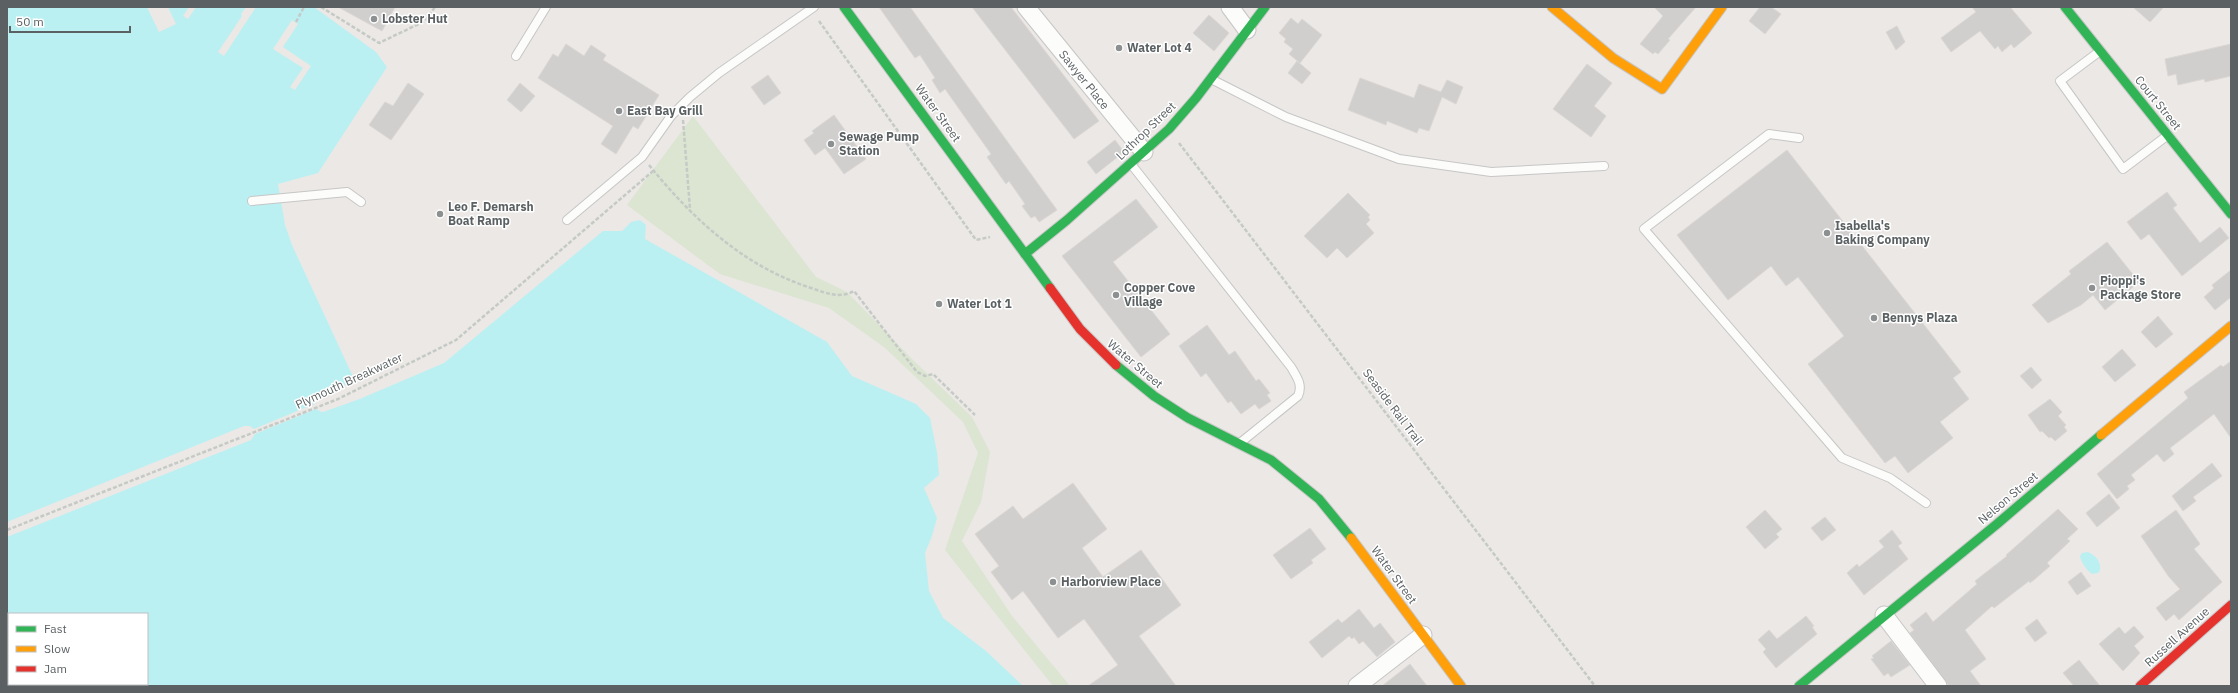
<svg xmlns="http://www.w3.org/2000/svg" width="2238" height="693" viewBox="0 0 2238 693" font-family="'IBM Plex Sans',sans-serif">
	<rect width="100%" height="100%" fill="#ebe8e5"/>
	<polygon fill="#dbe5d1" points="693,116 816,277 847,292 912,359 972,417 990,452 981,502 962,541 1012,616 1070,686 1053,686 945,550 978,453 963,422 884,347 829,308 720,274 627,205"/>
	<g fill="#bbf0f3" fill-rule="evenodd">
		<path d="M7 7H314L376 52 387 67 318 173 278 184 285 225 292 245 355 381 319 396 314 405 322 412 362 398 444 363 603 231H622L631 222 640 220 646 225 645 239 827 342 852 376 916 404 930 418 937 452 939 475 924 488 937 518 932 536 925 553 929 591 943 618 986 651 1023 686H7ZM9 614H147V684H9Z"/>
		<path d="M2088 552C2096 556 2101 561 2100 570L2098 573 2092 574C2087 571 2081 562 2080 556L2082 553Z"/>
	</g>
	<g fill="#ebe8e5">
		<polygon points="147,7 168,7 176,24 159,32"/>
		<polygon points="189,7 196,7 188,19 183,16"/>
		<polygon points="246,7 256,7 224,56 218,52 242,16 241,14"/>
		<polygon points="292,20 298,24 283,47 311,66 295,90 290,87 303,68 273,49"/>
		<polygon points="355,381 356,383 320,398 316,404 322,410 361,396 362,398 326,411 322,412 316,409 255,434 251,440 7,537 7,522 244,426 250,426 254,429 314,404 315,399 319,396"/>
	</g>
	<g fill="#d1cfce" stroke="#dad7d4">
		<polygon points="338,7 395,7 382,31"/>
		<polygon points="879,7 910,7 1057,210 1039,222 1035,216 1031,218 1022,206 1025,204 1009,181 1006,184 987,157 991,154 945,89 940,93 932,80 935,78 920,55 915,58"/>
		<polygon points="972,7 1011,7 1099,121 1074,139"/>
		<polygon points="1654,7 1696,7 1668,39 1670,40 1658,54 1655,52 1653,54 1640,44 1663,16"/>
		<polygon points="1760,7 1771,7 1781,14 1765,34 1749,21"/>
		<polygon points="1972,7 2010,7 2032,33 2014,48 2011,44 2002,52 1998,46 1995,49 1980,31 1951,52 1941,38 1976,12"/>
		<polygon points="2133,7 2164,7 2150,22"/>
		<polygon points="1209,15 1229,33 1214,51 1193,33"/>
		<polygon points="1291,18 1298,24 1302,19 1322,35 1300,63 1289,54 1293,49 1284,42 1286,39 1279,33"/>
		<polygon points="1897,26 1905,42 1896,50 1886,32"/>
		<polygon points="566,44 584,56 591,45 606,55 603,60 659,95 638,129 633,126 616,154 601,144 613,126 538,78 553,54 558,57"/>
		<polygon points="2231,44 2231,76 2205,82 2204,79 2178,85 2176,74 2168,76 2165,59"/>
		<polygon points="1297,61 1311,73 1302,84 1288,73"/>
		<polygon points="1587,64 1612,83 1594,106 1606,116 1591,137 1553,109"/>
		<polygon points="768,75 781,93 764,105 751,87"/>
		<polygon points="1360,78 1414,98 1419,84 1441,92 1447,80 1463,87 1456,104 1442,97 1429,131 1419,128 1417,133 1387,121 1386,125 1348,110"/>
		<polygon points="408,83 424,94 391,140 369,125 385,102 393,106"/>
		<polygon points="520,83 535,96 521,112 507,100"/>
		<polygon points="834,115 866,159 844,174 825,148 815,155 804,140 814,133 812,131"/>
		<polygon points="1115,140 1124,152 1096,174 1087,162"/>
		<polygon points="1787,150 1961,372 1953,378 1969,399 1940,422 1953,438 1908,473 1895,456 1885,463 1808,364 1844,336 1798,277 1786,286 1771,266 1728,300 1677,235"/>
		<polygon points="2167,192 2177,205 2173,208 2200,243 2220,227 2229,238 2182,276 2149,234 2141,240 2127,222"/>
		<polygon points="1348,193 1370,215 1368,217 1370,220 1366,224 1374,233 1347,258 1337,248 1327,258 1304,236"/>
		<polygon points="1136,199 1158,227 1113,262 1170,334 1141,357 1062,256"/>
		<polygon points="2107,242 2139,282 2105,310 2093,295 2081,305 2048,323 2032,305 2071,274 2069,271"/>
		<polygon points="2231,270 2231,297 2215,310 2204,297 2214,288 2212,285"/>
		<polygon points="2158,316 2173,334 2156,348 2141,332"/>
		<polygon points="1207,325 1229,355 1235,351 1256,381 1259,379 1270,393 1267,395 1271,401 1259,409 1255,404 1241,414 1231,401 1228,403 1206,373 1201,377 1179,346"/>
		<polygon points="2122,349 2136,365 2115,382 2102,367"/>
		<polygon points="2231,361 2231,438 2214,414 2170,448 2174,454 2164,462 2157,454 2131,475 2135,480 2127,486 2129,489 2117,499 2097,474 2188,398 2184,392 2221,365 2223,367"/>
		<polygon points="2031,367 2042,380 2032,389 2020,376"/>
		<polygon points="2050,399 2062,412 2058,416 2066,425 2064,427 2067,431 2055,441 2051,437 2049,438 2042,431 2040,432 2028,415"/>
		<polygon points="2212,463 2222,476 2193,497 2196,501 2183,511 2172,496"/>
		<polygon points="1073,483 1107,529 1082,548 1103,577 1141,550 1181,605 1139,636 1176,686 1088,686 1118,665 1084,619 1058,638 1023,591 1012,600 991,572 999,566 975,534 1013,506 1023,519"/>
		<polygon points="2109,494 2120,508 2097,527 2086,513"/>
		<polygon points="2058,509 2078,529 2067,539 2070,541 2047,563 2050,566 2035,579 2030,583 2029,581 1994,608 1992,606 1965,630 1986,659 1970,671 1981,686 1949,686 1910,633 1914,630 1910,625 1926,612 1933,622 1977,584 1975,581 2007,556 2006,555"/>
		<polygon points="1765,510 1782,529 1776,534 1779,537 1765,549 1746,527"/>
		<polygon points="2176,510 2200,544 2194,549 2222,582 2179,620 2174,614 2166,621 2156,608 2180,589 2169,577 2141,536"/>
		<polygon points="1825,517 1836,530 1822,541 1811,528"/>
		<polygon points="1310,528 1326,549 1311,560 1313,563 1291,579 1273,555"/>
		<polygon points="1892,530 1902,543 1898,546 1908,559 1864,595 1847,573 1857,564 1859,567 1884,547 1879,541"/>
		<polygon points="2081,572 2091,586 2077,595 2068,582"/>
		<polygon points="1359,609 1374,628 1380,623 1395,642 1377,657 1363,641 1359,644 1354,637 1352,639 1349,636 1322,658 1309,642 1338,619 1342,623"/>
		<polygon points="1806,616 1814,626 1812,627 1817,634 1776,668 1763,652 1766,649 1758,640 1769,630 1777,639"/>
		<polygon points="2037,619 2047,633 2035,642 2025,628"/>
		<polygon points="2134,626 2144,637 2134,646 2140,653 2123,671 2099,644 2119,627 2125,634"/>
		<polygon points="1891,641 1910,665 1891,677 1888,673 1884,676 1871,659 1874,658 1872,656"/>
		<polygon points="2079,660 2100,686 2074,686 2063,673"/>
		<polygon points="1410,664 1427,686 1382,686"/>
	</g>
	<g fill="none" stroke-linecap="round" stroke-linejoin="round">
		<g stroke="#c7c6c6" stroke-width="10">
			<g id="lane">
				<polyline points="2100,51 2060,81 2123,169 2168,135"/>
				<polyline points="516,56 546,7"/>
				<polyline points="1211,79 1286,117 1399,159 1491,172 1604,166"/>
				<polyline points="1799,138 1769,134 1644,229 1842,458 1890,478 1926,503"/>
				<path d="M1131 164 1291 367C1297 377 1303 385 1298 396L1240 443"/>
				<polyline points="252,201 347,192 361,202"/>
				<polyline points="567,220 642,157 671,116 690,97 719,73 814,7"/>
			</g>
		</g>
		<g stroke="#c7c6c6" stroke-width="19">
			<g id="street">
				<polyline points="1026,7 1144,152"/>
				<polyline points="1230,7 1247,30"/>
				<polyline points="1884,615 1938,686"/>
				<polyline points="1357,686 1423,635"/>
			</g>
		</g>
		<g stroke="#c7c6c6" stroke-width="11">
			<g id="fast">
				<polyline points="844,7 1050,288"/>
				<polyline points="2065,7 2231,214"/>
				<polyline points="1025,254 1067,220 1169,129 1196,98 1265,7"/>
				<polyline points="1116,365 1154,396 1188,418 1271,460 1319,499 1351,538"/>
				<polyline points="1799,686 1997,524 2101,435"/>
			</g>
		</g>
		<g stroke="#c7c6c6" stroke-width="11">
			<g id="slow">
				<polyline points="1552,7 1613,58 1662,89 1722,7"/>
				<polyline points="2101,435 2231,326"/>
				<polyline points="1351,538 1461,686"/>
			</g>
		</g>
		<g stroke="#c7c6c6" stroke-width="11">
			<g id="jam">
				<polyline points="1050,288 1080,329 1116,365"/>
				<polyline points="2140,686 2231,605"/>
			</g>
		</g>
		<g stroke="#c5cac6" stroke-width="2.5" stroke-dasharray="4 2" stroke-linecap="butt">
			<polyline points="321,7 379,43 425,21 435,7"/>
			<polyline points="819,21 976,240 990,237"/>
			<polyline points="296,22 304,7"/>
			<polyline points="683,120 690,209"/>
			<polyline points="1179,143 1595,686"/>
			<path d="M649 165C693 219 743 266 811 288 826 293 840 299 854 291L917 372 925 376 933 374 975 415"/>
			<polyline points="7,530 338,399 456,340 653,171"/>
		</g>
		<use href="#lane" stroke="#fcfcfb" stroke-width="8"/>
		<use href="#street" stroke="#fcfcfb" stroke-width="17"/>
		<use href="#fast" stroke="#30b455" stroke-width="9"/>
		<use href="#slow" stroke="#ff9f0a" stroke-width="9"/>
		<use href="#jam" stroke="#e5322d" stroke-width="9"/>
	</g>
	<g fill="#8d9090" stroke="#fff" stroke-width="1.5">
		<circle cx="374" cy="19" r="4"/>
		<circle cx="1119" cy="48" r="4"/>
		<circle cx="619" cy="111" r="4"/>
		<circle cx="831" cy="144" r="4"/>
		<circle cx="440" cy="214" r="4"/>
		<circle cx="1827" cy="233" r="4"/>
		<circle cx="2092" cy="288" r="4"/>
		<circle cx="1116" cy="295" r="4"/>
		<circle cx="939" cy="304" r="4"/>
		<circle cx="1874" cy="318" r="4"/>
		<circle cx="1053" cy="582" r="4"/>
	</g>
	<g text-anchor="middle" stroke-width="3" stroke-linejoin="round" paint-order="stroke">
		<g font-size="12" font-weight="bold" fill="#5b6163" stroke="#fff" text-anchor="start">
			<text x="382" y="23">Lobster Hut</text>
			<text x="1127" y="52">Water Lot 4</text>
			<text x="627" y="115">East Bay Grill</text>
			<text x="839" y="141">Sewage Pump<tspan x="839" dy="14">Station</tspan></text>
			<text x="448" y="211">Leo F. Demarsh<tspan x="448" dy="14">Boat Ramp</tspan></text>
			<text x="1835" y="230">Isabella's<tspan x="1835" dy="14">Baking Company</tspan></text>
			<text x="2100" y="285">Pioppi's<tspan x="2100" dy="14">Package Store</tspan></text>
			<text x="1124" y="292">Copper Cove<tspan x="1124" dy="14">Village</tspan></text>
			<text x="947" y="308">Water Lot 1</text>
			<text x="1882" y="322">Bennys Plaza</text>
			<text x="1061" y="586">Harborview Place</text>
		</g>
		<g font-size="12" fill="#5b6163" stroke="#fff">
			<text transform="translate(1084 80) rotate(51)" y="4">Sawyer Place</text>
			<text transform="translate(2158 103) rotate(51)" y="4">Court Street</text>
			<text transform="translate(938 113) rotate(54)" y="4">Water Street</text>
			<text transform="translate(1146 131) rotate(-44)" y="4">Lothrop Street</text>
			<text transform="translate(1135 364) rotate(40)" y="4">Water Street</text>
			<text transform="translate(349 381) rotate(-25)" y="4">Plymouth Breakwater</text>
			<text transform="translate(1393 407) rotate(53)" y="4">Seaside Rail Trail</text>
			<text transform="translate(2008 498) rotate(-40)" y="4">Nelson Street</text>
			<text transform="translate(1394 575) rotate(54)" y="4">Water Street</text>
			<text transform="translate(2177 637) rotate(-42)" y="4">Russell Avenue</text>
		</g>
	</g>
	<rect width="2238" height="693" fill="none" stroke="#5b6163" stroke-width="16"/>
	<rect x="8" y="613" width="140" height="72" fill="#ffffff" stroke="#bdc0c1"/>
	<rect x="16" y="626" width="20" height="6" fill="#30b455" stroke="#bdc0c1"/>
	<text x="44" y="633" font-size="12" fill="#5b6163">Fast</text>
	<rect x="16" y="646" width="20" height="6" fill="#ff9f0a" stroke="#bdc0c1"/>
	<text x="44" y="653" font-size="12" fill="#5b6163">Slow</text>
	<rect x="16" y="666" width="20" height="6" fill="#e5322d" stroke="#bdc0c1"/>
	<text x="44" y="673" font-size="12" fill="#5b6163">Jam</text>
	<path d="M10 26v6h120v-6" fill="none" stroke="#5b6163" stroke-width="2"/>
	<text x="16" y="26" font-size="12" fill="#5b6163" stroke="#ffffff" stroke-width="3" paint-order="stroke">50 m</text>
</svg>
